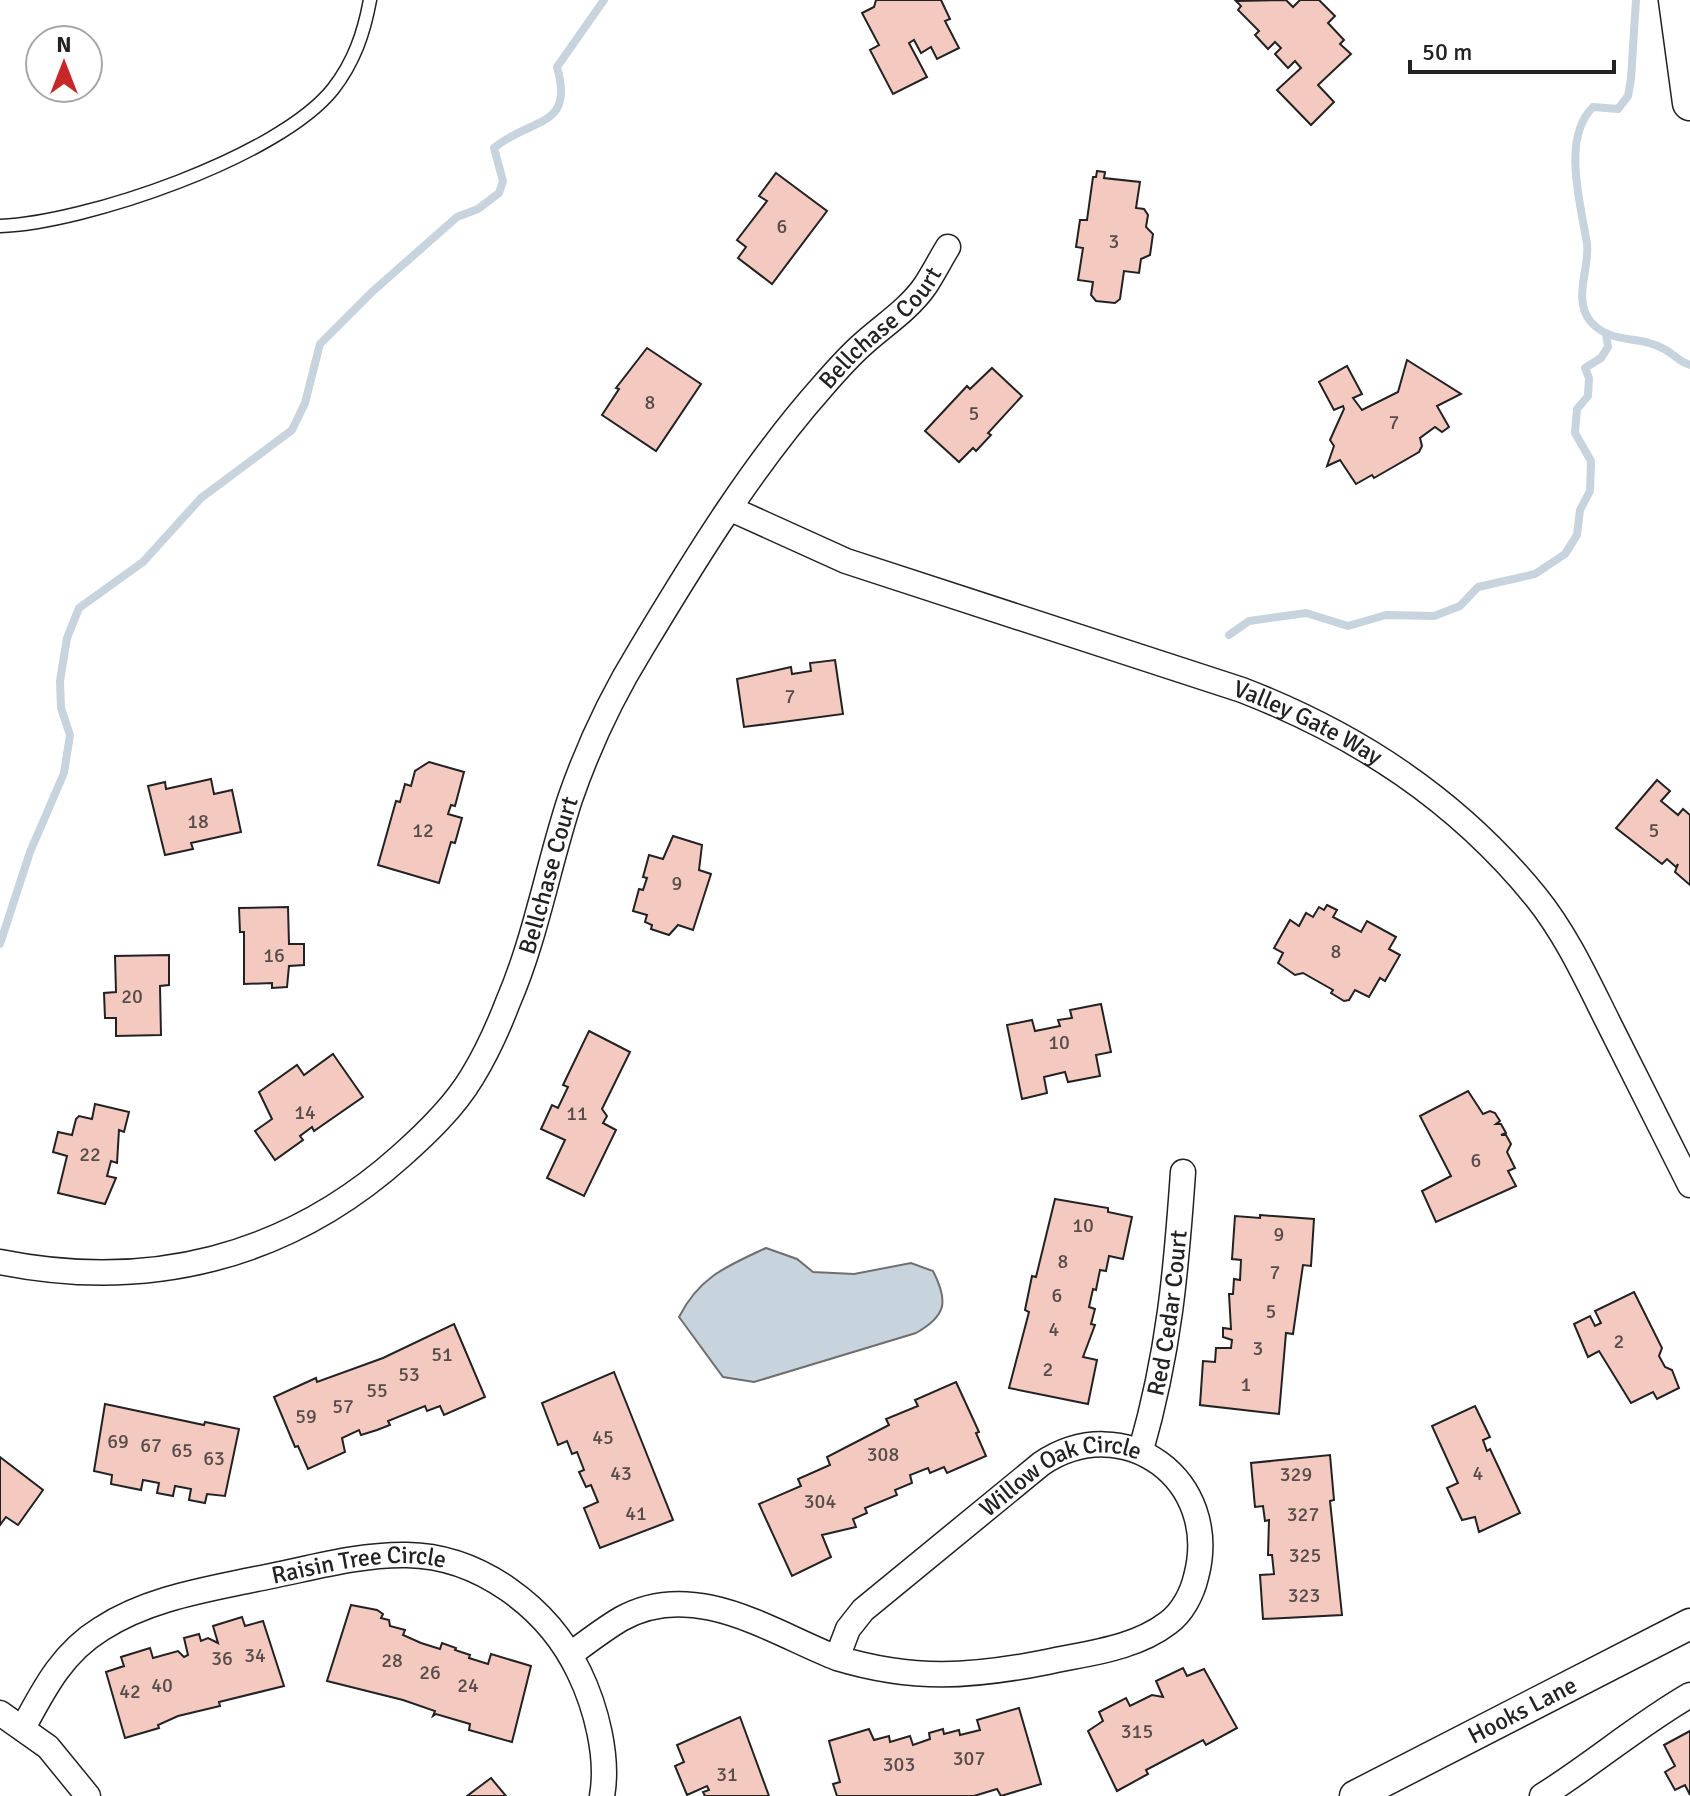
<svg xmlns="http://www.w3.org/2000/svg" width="1690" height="1796" viewBox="0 0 1690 1796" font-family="Signika,sans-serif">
	<rect width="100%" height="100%" fill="#fff"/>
	<path fill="#c7d3dd" stroke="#6f6f6f" stroke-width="2" d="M766 1248 797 1259 813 1272 854 1274 911 1263 933 1271C949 1302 946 1316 916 1333L754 1382 723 1377 679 1317C699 1277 727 1266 766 1248Z"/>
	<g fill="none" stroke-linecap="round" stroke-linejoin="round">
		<g stroke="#c7d3dd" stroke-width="8">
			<path d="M1636 0 1631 79 1628 96 1618 109 1593 107C1561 138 1581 205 1587 244 1590 268 1572 300 1591 322 1611 345 1641 335 1664 349 1674 354 1679 362 1690 365"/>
			<polyline points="1229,635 1249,621 1306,613 1348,626 1386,615 1434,616 1460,606 1478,587 1535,574 1565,554 1577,535 1580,510 1590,491 1591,461 1575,433 1577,409 1588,396 1589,378 1585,368 1601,358 1608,347 1606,334"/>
			<path d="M0 944 30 852 64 773 70 735 61 708 60 681 67 638 79 608 143 562 201 498 292 430 305 403 320 344 372 292 457 217 478 209 499 193 503 181 494 148C531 117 575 129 557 67L604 0"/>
		</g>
	</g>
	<g fill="#f3c9c0" stroke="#222" stroke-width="2">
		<polygon points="876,0 941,0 950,19 945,21 959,48 937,59 931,47 921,53 914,40 909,43 927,77 893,94 870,50 879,45 862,13 874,7"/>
		<polygon points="1286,0 1293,7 1300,0 1319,0 1335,16 1328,23 1344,40 1340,44 1351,54 1318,85 1334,102 1311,125 1277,90 1301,68 1295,61 1288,68 1275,54 1281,48 1275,42 1268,49 1255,35 1259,31 1238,10 1241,6 1236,1"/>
		<polygon points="1097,171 1105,172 1104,178 1140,182 1136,208 1144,209 1148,215 1146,227 1153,234 1150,255 1141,259 1139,273 1124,271 1120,299 1115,303 1096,301 1091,295 1093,282 1078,280 1083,248 1076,247 1080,220 1087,220 1093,177 1096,177"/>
		<polygon points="776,173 827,211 772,284 738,258 746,247 737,240 767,201 759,196"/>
		<polygon points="647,348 701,384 656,451 602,415 619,389 616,388"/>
		<polygon points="1407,360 1461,394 1437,406 1449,427 1442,432 1435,427 1420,438 1422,446 1419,452 1374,478 1372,475 1356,484 1340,460 1327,466 1334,446 1330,440 1344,409 1343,406 1334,410 1319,382 1347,366 1362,394 1353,398 1362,410 1398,392"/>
		<polygon points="992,368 1022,396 988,433 991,435 976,451 973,448 959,462 925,431 967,386 970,389"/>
		<polygon points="835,660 843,714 744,727 737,679 791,667 792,674 811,671 810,663"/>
		<polygon points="429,762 464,772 455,806 451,805 448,814 462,818 455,843 451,842 439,883 378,865 396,801 400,802 405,784 411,786 415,771"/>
		<polygon points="211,779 214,794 232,790 241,832 191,843 193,849 165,855 148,786 165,782 166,789"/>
		<polygon points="1657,780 1670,791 1661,801 1678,815 1683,809 1690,815 1690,885 1675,872 1678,864 1676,867 1667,859 1662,864 1616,828"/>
		<polygon points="673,836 702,845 699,870 711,874 693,930 678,925 669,935 651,929 652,925 645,922 647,915 633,911 639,889 643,890 647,878 643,877 649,855 663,859"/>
		<polygon points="1327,905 1337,910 1333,917 1361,932 1367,921 1396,937 1389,949 1400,955 1385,981 1380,978 1369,997 1355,990 1349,1000 1344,1001 1331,993 1333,990 1303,973 1295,975 1278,963 1283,953 1274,948 1290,920 1299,926 1306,913 1313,917 1319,907 1324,910"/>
		<polygon points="288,907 289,944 304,944 304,965 289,966 287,987 272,988 272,983 244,984 244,932 240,932 239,908"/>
		<polygon points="169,955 169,985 160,986 161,1035 116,1036 116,1018 105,1018 104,993 116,992 115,956"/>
		<polygon points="1101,1004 1111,1052 1096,1055 1100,1076 1068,1082 1065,1072 1044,1077 1047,1093 1022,1099 1007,1025 1032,1020 1035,1031 1060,1026 1058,1020 1072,1018 1070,1010"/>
		<polygon points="589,1031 630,1052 602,1109 607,1116 603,1123 616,1130 584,1196 547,1178 565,1140 541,1129 552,1105 558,1108 568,1087 563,1085"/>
		<polygon points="333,1054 363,1097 314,1131 312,1127 300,1136 303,1140 275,1160 255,1131 272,1119 259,1092 297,1065 304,1075"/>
		<polygon points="1468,1091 1483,1114 1490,1111 1495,1113 1500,1121 1496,1124 1501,1124 1506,1133 1501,1135 1506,1135 1511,1144 1507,1152 1515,1168 1508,1171 1516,1186 1436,1222 1422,1191 1451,1176 1420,1116"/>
		<polygon points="95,1104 129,1112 124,1132 119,1130 117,1163 111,1161 107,1176 116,1178 105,1204 58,1193 67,1156 53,1152 58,1132 72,1135 76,1119 79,1116 92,1119"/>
		<polygon points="1055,1199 1108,1208 1108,1212 1132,1217 1123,1259 1109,1256 1106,1271 1100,1270 1096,1290 1093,1289 1089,1307 1095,1309 1091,1324 1095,1325 1083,1357 1097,1360 1088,1404 1009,1388 1029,1312 1025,1310 1032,1276 1036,1277"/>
		<polygon points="1260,1215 1314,1219 1311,1266 1303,1265 1293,1334 1286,1333 1279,1414 1200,1405 1203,1361 1215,1362 1216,1348 1231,1348 1232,1340 1223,1337 1223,1328 1231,1329 1229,1294 1233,1294 1234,1279 1240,1280 1241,1260 1232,1259 1235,1216 1260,1218"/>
		<polygon points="1634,1292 1662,1348 1659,1356 1665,1367 1672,1370 1679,1388 1657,1399 1653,1392 1631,1403 1599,1351 1588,1357 1574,1324 1590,1316 1595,1326 1601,1323 1595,1311"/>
		<polygon points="454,1324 485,1397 444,1415 440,1406 427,1411 425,1406 388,1421 390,1425 377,1430 361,1435 359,1430 342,1438 345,1452 308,1469 298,1446 295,1447 274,1397 316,1378 317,1382 383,1358"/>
		<polygon points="614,1372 673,1520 600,1548 584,1508 598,1502 591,1485 586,1487 579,1472 584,1470 577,1452 572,1454 567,1441 558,1445 542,1403"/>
		<polygon points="956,1382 979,1432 976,1433 986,1456 947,1473 944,1467 930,1473 928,1468 910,1475 912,1483 895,1490 897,1495 865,1508 867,1513 853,1519 856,1527 822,1535 831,1557 792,1576 759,1504 801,1486 798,1479 830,1465 827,1457 889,1425 886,1419 918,1406 915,1400"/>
		<polygon points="105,1404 204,1425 205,1422 239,1429 225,1496 207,1494 205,1503 189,1500 191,1489 175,1486 173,1496 157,1493 159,1483 143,1480 141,1490 111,1484 112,1475 94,1471"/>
		<polygon points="1475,1406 1490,1437 1483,1440 1487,1451 1490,1449 1520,1513 1479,1532 1475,1517 1462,1520 1447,1488 1458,1483 1432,1426"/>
		<polygon points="1330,1455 1334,1500 1330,1501 1342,1615 1263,1619 1260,1575 1274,1574 1272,1555 1268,1555 1269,1520 1265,1521 1263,1506 1255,1507 1251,1463"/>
		<polygon points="0,1457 43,1490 18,1525 6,1517 0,1525"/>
		<polygon points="351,1605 377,1610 383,1614 381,1618 389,1620 390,1626 405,1630 403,1635 421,1643 440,1649 442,1643 456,1648 455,1650 470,1655 469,1658 488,1664 491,1654 531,1666 512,1742 469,1730 470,1724 436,1714 433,1716 435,1711 403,1700 327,1681"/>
		<polygon points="242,1617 245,1626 263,1621 284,1686 219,1702 220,1706 178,1716 158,1725 159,1728 125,1738 106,1672 124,1666 121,1657 150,1648 153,1658 178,1651 184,1657 188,1655 184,1638 199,1634 201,1641 208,1638 218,1643 213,1626"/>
		<polygon points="1183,1668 1187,1676 1204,1669 1237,1728 1206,1745 1203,1740 1146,1770 1148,1774 1117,1791 1088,1731 1103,1721 1099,1712 1126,1698 1130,1706 1152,1695 1163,1697 1156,1681"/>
		<polygon points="1019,1708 1041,1784 1001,1796 997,1789 974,1796 837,1796 833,1784 840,1782 829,1741 869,1729 874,1740 889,1736 890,1742 910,1736 913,1745 930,1739 929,1733 943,1729 944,1734 959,1730 960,1735 980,1730 977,1720"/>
		<polygon points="740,1717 769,1796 705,1796 703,1792 709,1790 707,1786 687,1795 675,1766 684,1762 677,1745"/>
		<polygon points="1690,1731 1690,1795 1685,1785 1675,1790 1665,1772 1675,1766 1664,1745"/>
		<polygon points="491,1778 506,1796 467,1796"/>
	</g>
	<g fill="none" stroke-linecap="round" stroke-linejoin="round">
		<g stroke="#222" stroke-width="15">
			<path id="service" d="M0 226C85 223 279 157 333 89 354 62 364 33 370 0"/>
		</g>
		<g stroke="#222" stroke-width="27">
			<g id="minor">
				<path id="s1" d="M731 509 846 561 1242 690C1358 735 1457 800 1536 897 1566 934 1587 980 1608 1022 1636 1077 1663 1131 1690 1185"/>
				<path id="s2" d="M0 1262C149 1292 287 1258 401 1156 427 1133 454 1107 472 1077 486 1054 498 1028 508 1002 536 937 548 866 570 799 588 747 612 696 641 649 695 559 752 466 822 387 835 372 849 356 864 343 884 325 909 309 925 286 933 274 940 260 948 247"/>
				<path id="s3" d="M1141 1450C1169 1352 1176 1273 1183 1172"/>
				<path id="s4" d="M571 1654C587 1642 604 1629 621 1619 694 1578 771 1632 837 1658L848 1629 863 1610 1041 1464C1124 1408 1222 1480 1196 1577 1192 1594 1182 1613 1168 1623 1134 1649 1088 1653 1047 1662 971 1677 913 1681 837 1658"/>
				<polyline points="0,1713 48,1747 88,1796"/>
				<path id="s5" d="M23 1728C44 1689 62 1653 101 1629 147 1599 204 1590 256 1579 305 1570 357 1554 407 1555 479 1556 548 1607 579 1672 596 1707 609 1757 602 1796"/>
				<path d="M1542 1796C1593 1764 1638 1725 1690 1695"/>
			</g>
		</g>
		<g stroke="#222" stroke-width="33">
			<g id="tertiary">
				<path id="s6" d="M1355 1796 1690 1624"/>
			</g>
		</g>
		<g stroke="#222" stroke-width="37">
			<polyline id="secondary" points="1676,0 1690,103"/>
		</g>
		<use href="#service" stroke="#fff" stroke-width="12"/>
		<use href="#minor" stroke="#fff" stroke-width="24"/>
		<use href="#tertiary" stroke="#fff" stroke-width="30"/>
		<use href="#secondary" stroke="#fff" stroke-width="34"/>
	</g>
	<g text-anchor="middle" stroke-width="6" stroke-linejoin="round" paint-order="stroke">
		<g font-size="20" fill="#564c4a">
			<text x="782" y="233">6</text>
			<text x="1114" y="248">3</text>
			<text x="650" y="409">8</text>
			<text x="974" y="420">5</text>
			<text x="1394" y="429">7</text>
			<text x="790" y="703">7</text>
			<text x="198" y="828">18</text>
			<text x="423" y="837">12</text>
			<text x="1654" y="837">5</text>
			<text x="677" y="890">9</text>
			<text x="1336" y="958">8</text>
			<text x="274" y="962">16</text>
			<text x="132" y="1003">20</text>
			<text x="1059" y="1049">10</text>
			<text x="305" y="1119">14</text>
			<text x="577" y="1120">11</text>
			<text x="90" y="1161">22</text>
			<text x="1476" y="1167">6</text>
			<text x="1083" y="1232">10</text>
			<text x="1279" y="1241">9</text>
			<text x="1063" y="1268">8</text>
			<text x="1275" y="1279">7</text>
			<text x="1057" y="1302">6</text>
			<text x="1271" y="1318">5</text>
			<text x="1054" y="1336">4</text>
			<text x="1619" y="1348">2</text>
			<text x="1258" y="1355">3</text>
			<text x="442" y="1361">51</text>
			<text x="1048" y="1376">2</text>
			<text x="409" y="1381">53</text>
			<text x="1246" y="1391">1</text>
			<text x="377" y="1397">55</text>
			<text x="343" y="1413">57</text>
			<text x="306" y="1423">59</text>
			<text x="603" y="1444">45</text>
			<text x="118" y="1448">69</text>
			<text x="151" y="1452">67</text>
			<text x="182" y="1457">65</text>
			<text x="883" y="1461">308</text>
			<text x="214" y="1465">63</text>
			<text x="621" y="1480">43</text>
			<text x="1478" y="1480">4</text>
			<text x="1296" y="1481">329</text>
			<text x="820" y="1508">304</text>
			<text x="636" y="1520">41</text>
			<text x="1303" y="1521">327</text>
			<text x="1305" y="1562">325</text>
			<text x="1304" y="1602">323</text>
			<text x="255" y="1662">34</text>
			<text x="222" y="1665">36</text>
			<text x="392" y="1667">28</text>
			<text x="430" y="1679">26</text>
			<text x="162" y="1692">40</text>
			<text x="468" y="1692">24</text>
			<text x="130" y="1698">42</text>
			<text x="1137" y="1738">315</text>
			<text x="969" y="1765">307</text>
			<text x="899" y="1771">303</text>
			<text x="727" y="1781">31</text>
		</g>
		<g font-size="24" fill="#222" stroke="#fff">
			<text dy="8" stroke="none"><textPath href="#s2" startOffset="1402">Bellchase Court</textPath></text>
			<text dy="8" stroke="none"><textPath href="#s1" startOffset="616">Valley Gate Way</textPath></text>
			<text dy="8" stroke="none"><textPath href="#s2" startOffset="754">Bellchase Court</textPath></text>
			<text dy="8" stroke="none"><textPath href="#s3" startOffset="140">Red Cedar Court</textPath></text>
			<text dy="8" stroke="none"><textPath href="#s4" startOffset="590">Willow Oak Circle</textPath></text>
			<text dy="8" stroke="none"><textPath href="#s5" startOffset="396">Raisin Tree Circle</textPath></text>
			<text dy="8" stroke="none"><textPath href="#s6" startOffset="188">Hooks Lane</textPath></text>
		</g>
	</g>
	<g transform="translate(64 64)"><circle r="38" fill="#ffffff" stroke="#a7a7a7" stroke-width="2"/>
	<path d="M0-6L14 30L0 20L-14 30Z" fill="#c62828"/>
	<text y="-12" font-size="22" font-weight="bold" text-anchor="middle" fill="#222222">N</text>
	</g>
	<path d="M1410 60v12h204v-12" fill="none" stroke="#222222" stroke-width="4"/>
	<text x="1422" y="60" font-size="24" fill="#222222" stroke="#ffffff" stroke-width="6" paint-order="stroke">50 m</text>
</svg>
